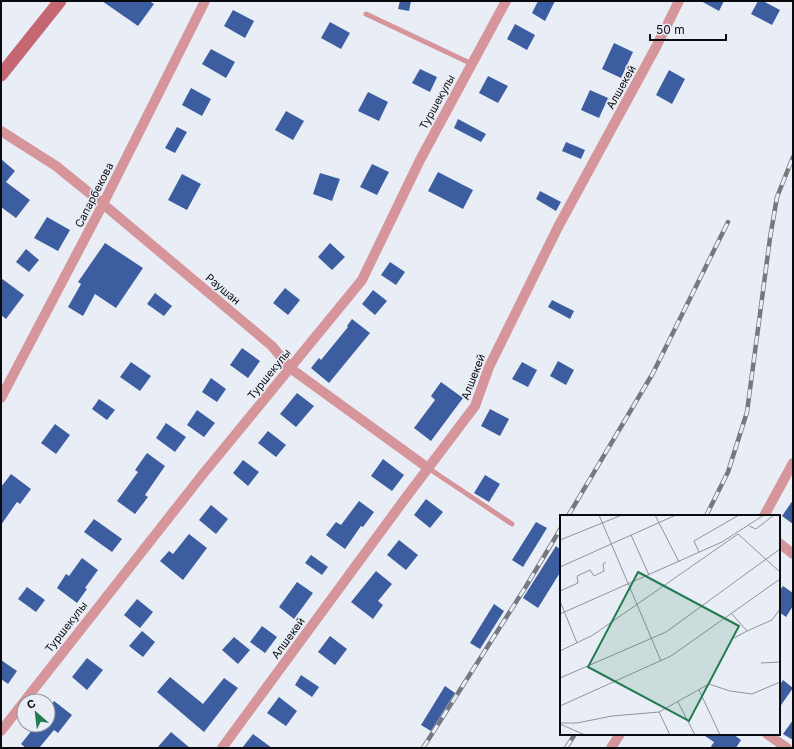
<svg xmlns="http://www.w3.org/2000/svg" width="794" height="749" viewBox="0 0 794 749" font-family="Inter,sans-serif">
	<rect width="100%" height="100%" fill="#e9eef6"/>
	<g fill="#3c5ea0">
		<polygon points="102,1 149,1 154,4 138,26"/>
		<polygon points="400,1 411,1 409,11 398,9"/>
		<polygon points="538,1 555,1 545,21 532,13"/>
		<polygon points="701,1 724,1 719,11"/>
		<polygon points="758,1 763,1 780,10 772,25 751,14"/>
		<polygon points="233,10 254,21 245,38 224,26"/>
		<polygon points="330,22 350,33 341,49 321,38"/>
		<polygon points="515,24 535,35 527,50 507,39"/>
		<polygon points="614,43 633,52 621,78 602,69"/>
		<polygon points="211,49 235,62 226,78 202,64"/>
		<polygon points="420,69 437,77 430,92 412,83"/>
		<polygon points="669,70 685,79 672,104 656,95"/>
		<polygon points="488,76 508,86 498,103 479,93"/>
		<polygon points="191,88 211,99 202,116 182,105"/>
		<polygon points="590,90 608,98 599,118 581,110"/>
		<polygon points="368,92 388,102 379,121 358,111"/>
		<polygon points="286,111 304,121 293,140 275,130"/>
		<polygon points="458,119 486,134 481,142 454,128"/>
		<polygon points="177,127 187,132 175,153 165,148"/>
		<polygon points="566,142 585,150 581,159 562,151"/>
		<polygon points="1,159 15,171 6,182 30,200 16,218 1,207"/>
		<polygon points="372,164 389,172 377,195 360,187"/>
		<polygon points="438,172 473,190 463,209 428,191"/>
		<polygon points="320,173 340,179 332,201 313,194"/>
		<polygon points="182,174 201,184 187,210 168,200"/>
		<polygon points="540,191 561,202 556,211 536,199"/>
		<polygon points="47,217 70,230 58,251 34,238"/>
		<polygon points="105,243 143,268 116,308 95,294 83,316 68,307 81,284 78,282"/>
		<polygon points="330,243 345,257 332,270 318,257"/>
		<polygon points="26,249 39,260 29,272 16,262"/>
		<polygon points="390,262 405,272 396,285 381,275"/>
		<polygon points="1,278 24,295 6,319 1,315"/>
		<polygon points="285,288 300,300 288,315 273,303"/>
		<polygon points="373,290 387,301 375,315 362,304"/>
		<polygon points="155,293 172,306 164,316 147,304"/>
		<polygon points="552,300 574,311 570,319 548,307"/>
		<polygon points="352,319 370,333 329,383 311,368 319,358 321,360 348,327 347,326"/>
		<polygon points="242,348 260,361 248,378 230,365"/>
		<polygon points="558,361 574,370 566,385 550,376"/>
		<polygon points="131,362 151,376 140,391 120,377"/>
		<polygon points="522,362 537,370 528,387 512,379"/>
		<polygon points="211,378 226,389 217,402 202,392"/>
		<polygon points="441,382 463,398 431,441 414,428 435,400 431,396"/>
		<polygon points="297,393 314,406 296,427 280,414"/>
		<polygon points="99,399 115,410 107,420 92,409"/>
		<polygon points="490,409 509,419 500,436 481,426"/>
		<polygon points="197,410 215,423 204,437 187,425"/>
		<polygon points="166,423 186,437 175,452 156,438"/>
		<polygon points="55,424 70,435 56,454 41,443"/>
		<polygon points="268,431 286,445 276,457 258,443"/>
		<polygon points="147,453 165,466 145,495 148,497 135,514 117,501 138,472 135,470"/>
		<polygon points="383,459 404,475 392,491 371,476"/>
		<polygon points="243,460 259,472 248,486 233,473"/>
		<polygon points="11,474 31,489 20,504 17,502 1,525 1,487"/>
		<polygon points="485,475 500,484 489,502 474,493"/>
		<polygon points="426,499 443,512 430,528 414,515"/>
		<polygon points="793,500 793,524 782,516"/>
		<polygon points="359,501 374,512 363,527 361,526 345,549 326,535 336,522 341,525"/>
		<polygon points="211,505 228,519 216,534 199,520"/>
		<polygon points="94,519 122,539 112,552 84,532"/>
		<polygon points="536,522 547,528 523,567 512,560"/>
		<polygon points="189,534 207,548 183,580 160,561 169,551 173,554"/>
		<polygon points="399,540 418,555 406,570 387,555"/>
		<polygon points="556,546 561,550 561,571 538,608 523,598"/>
		<polygon points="311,555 328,567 322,575 305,563"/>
		<polygon points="82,558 98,570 85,588 87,589 77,603 57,588 66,574 69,576"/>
		<polygon points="376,571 392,584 378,601 383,605 373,619 351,602"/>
		<polygon points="297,582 313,593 294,619 279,607"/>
		<polygon points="783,586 793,593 793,606 786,617 779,612 779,592"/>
		<polygon points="27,587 45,600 36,612 18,599"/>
		<polygon points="137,599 153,612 140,628 124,615"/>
		<polygon points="494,604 504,611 480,649 470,643"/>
		<polygon points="262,626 277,637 265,653 250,642"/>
		<polygon points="142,631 155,642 143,657 129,646"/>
		<polygon points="330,636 347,649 335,665 318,652"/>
		<polygon points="234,637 250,650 238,664 222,650"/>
		<polygon points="87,658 103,670 87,690 72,677"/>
		<polygon points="1,660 17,671 8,684 1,679"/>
		<polygon points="301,675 319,687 312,697 295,685"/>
		<polygon points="170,677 203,704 224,678 238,688 204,732 157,692"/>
		<polygon points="783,680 793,688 779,708 779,686"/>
		<polygon points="445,686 455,693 431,731 421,725"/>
		<polygon points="279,697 297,711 286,726 267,713"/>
		<polygon points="54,701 72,715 58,733 54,730 39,748 26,748 21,744 36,725 48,725 48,709"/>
		<polygon points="793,720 793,740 783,734"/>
		<polygon points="171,732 190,748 157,748"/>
		<polygon points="253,734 272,748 242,748"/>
		<polygon points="702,734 733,734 741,740 736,748 710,748 714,742"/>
	</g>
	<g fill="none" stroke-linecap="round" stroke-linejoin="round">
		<g stroke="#d6959b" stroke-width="5">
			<polyline points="366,14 472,64"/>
			<polyline points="428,468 512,524"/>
		</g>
		<g stroke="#d6959b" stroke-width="10">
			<polyline points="1,131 56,166 103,204 272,346 290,368 428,468"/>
			<polyline points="1,398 103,204 205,1"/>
			<polyline points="764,516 793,463"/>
			<polyline points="779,543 793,554"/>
			<polyline points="1,731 203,474 362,280 420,160 506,1"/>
			<polyline points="767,734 787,748"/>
			<polyline points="222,748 404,500 475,406 489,367 558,227 656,47 679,1"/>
			<polyline points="611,748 620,734"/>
		</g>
		<polyline stroke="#c46773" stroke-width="13" points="1,75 60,1"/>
		<g stroke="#75787e" stroke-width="4.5">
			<g id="rail">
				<polyline points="568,516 653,373 728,222"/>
				<polyline points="706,516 728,472 747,412 770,238 777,197 793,157"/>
				<polyline points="423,748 525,588 561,528"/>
				<polyline points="566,748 575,734"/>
			</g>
		</g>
		<use href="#rail" stroke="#e9eef6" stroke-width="3" stroke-dasharray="9" stroke-linecap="butt"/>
	</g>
	<g text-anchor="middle" stroke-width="3" stroke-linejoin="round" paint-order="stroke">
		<g font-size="11" fill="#0a0b0e" stroke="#e9eef6">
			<text transform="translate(621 87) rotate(-61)" y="4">Алшекей</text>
			<text transform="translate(437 102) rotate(-61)" y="4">Туршекулы</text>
			<text transform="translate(94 195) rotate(-63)" y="4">Сапарбекова</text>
			<text transform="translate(223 289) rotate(40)" y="4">Раушан</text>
			<text transform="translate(269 374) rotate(-51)" y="4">Туршекулы</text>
			<text transform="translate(473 377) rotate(-69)" y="4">Алшекей</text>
			<text transform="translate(66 627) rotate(-52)" y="4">Туршекулы</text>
			<text transform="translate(288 638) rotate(-54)" y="4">Алшекей</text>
		</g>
	</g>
	<g transform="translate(560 515)">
		<rect width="220" height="220" fill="#e9eef6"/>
		<path fill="none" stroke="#909399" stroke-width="1" d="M39 0 101 146M95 0 119 47M189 11 196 14 214 0M71 20 89 60M0 25 62 0M139 37 134 26 179 0M0 52 116 0M0 76 18 68 17 61 30 55 34 61 44 56 43 49 46 47M0 86 17 128M171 98 187 116 212 105 220 94M0 99 162 27 204 0M174 123 187 116M0 136 33 120 178 19 220 57M201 148 220 147M0 163 106 117 220 34M139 175 160 220M118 187 135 220M0 191 111 141 220 64M99 197 110 220M0 208H17L52 201 99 197 149 169 170 176 192 179 220 167M0 209 25 220"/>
		<path fill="#237b50" fill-opacity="0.15" stroke="#237b50" stroke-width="2" d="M78 57 179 111 129 206 28 152Z"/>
		<rect width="220" height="220" fill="none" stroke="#0a0b0e" stroke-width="2"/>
	</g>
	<rect width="794" height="749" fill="none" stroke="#0a0b0e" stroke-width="4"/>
	<g transform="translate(36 713) rotate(332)"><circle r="19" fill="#e9eef6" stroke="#909399"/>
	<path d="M0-3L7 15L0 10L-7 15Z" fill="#237b50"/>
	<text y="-6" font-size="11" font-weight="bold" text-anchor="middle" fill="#0a0b0e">С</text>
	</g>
	<path d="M650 34v6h76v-6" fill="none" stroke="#0a0b0e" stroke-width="2"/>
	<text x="656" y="34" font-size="12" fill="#0a0b0e" stroke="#e9eef6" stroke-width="3" paint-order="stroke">50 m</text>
</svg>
